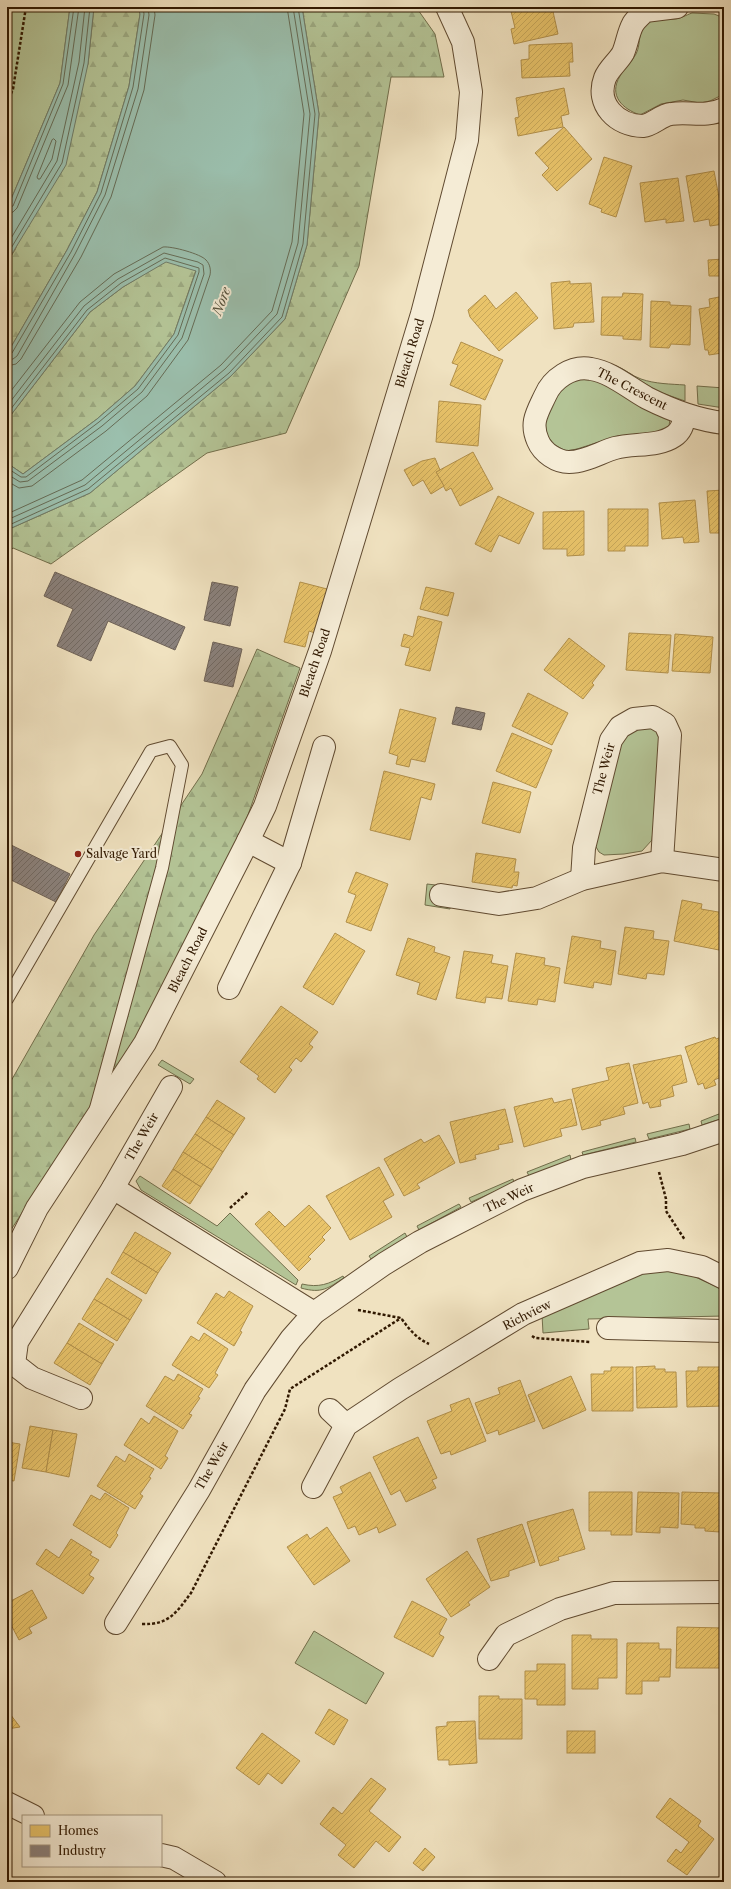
<svg xmlns="http://www.w3.org/2000/svg" width="731" height="1889" viewBox="0 0 731 1889" font-family="'Libre Caslon Text',serif">
	<defs>
		<pattern id="forest-firs" width="22" height="20" patternUnits="userSpaceOnUse"><rect width="22" height="20" fill="#b4c496"/><path d="M5 1l3.5 6h-7zM16 11l3.5 6h-7z" fill="#9ba880"/></pattern>
		<pattern id="homes-hatch" width="6" height="6" patternUnits="userSpaceOnUse"><rect width="6" height="6" fill="#e9c46a"/><path d="M-1 1l2-2M0 6l6-6M5 7l2-2" fill="none" stroke="#c8a85a"/></pattern>
		<pattern id="industry-hatch" width="6" height="6" patternUnits="userSpaceOnUse"><rect width="6" height="6" fill="#8a817c"/><path d="M-1 1l2-2M0 6l6-6M5 7l2-2" fill="none" stroke="#716963"/></pattern>
	</defs>
	<rect width="100%" height="100%" fill="#f0e2c0"/>
	<filter id="stains"><feTurbulence type="fractalNoise" baseFrequency=".005" numOctaves="4"/><feColorMatrix values="0 0 0 0 .2 0 0 0 0 .09 0 0 0 0 .02 0 0 0 .5 -.17"/></filter>
	<radialGradient id="worn" r=".72"><stop offset=".6" stop-color="#630" stop-opacity="0"/><stop offset="1" stop-color="#630" stop-opacity=".3"/></radialGradient>
	<g fill="#b4c496" stroke="#726e4b">
		<polygon points="7,7 70,7 60,83 7,209"/>
		<path d="M692 13 714 14 724 18V94L710 101 700 103 683 100 661 104 640 115C623 109 608 96 620 76 624 68 632 62 636 54 642 42 636 29 650 22 658 18 667 20 674 19 680 19 686 15 692 13Z"/>
		<path d="M616 366C625 369 632 376 641 379 655 384 671 384 685 385V401L659 392Z"/>
		<polygon points="578,376 595,379 670,419 669,426 659,432 618,436 577,449 566,451 555,445 547,436 543,425 559,385"/>
		<polygon points="697,386 724,388 724,408 698,404"/>
		<polygon points="645,724 663,733 652,840 642,851 624,854 604,855 599,852 595,845 619,743 624,734"/>
		<polygon points="427,884 453,887 450,909 425,905"/>
		<polygon points="162,1060 194,1079 190,1084 158,1065"/>
		<polygon points="724,1112 724,1118 702,1125 701,1121"/>
		<polygon points="689,1124 690,1129 649,1139 647,1134"/>
		<polygon points="635,1138 636,1142 583,1155 582,1152"/>
		<polygon points="570,1155 571,1160 529,1176 527,1172"/>
		<polygon points="140,1176 217,1226 230,1213 298,1280 296,1285 141,1190 136,1181"/>
		<polygon points="513,1179 514,1183 471,1202 469,1198"/>
		<polygon points="459,1204 461,1207 419,1230 417,1226"/>
		<polygon points="405,1233 407,1237 371,1259 369,1256"/>
		<polygon points="662,1269 693,1276 724,1290 724,1316 588,1319 589,1329 543,1333 542,1315 643,1273"/>
		<path d="M343 1276 344 1278C328 1288 322 1294 301 1288L302 1284C319 1288 329 1284 343 1276Z"/>
		<polygon points="314,1631 384,1673 366,1704 295,1663"/>
	</g>
	<g fill="url(#forest-firs)" stroke="#726e4b">
		<polygon points="94,7 138,7 140,14 129,86 97,192 67,250 7,354 7,262 15,250 88,64"/>
		<polygon points="302,7 416,7 435,34 444,77 391,77 359,266 286,433 207,453 51,564 13,548 7,553 7,530 90,493 231,376 285,319 307,245 319,114"/>
		<polygon points="166,261 196,270 174,334 135,386 97,419 23,474 7,463 7,420 90,312 123,287"/>
		<polygon points="257,649 300,668 243,829 137,1035 7,1236 7,1088 94,935 202,774"/>
	</g>
	<g fill="#9bbfad" stroke="#707c68">
		<polygon points="70,7 94,7 88,64 66,165 7,262 7,209 60,83"/>
		<polygon points="138,7 302,7 319,114 307,245 285,319 231,376 90,493 7,530 7,463 23,474 97,419 135,386 174,334 196,271 166,262 123,287 90,312 7,420 7,354 67,250 97,192 129,86 140,14"/>
	</g>
	<g fill="url(#homes-hatch)" stroke="#b2904a">
		<polygon points="510,7 552,7 558,34 514,44 511,29 515,28"/>
		<polygon points="572,43 573,62 569,62 570,76 522,78 521,60 529,59 529,45"/>
		<polygon points="564,88 569,114 561,116 563,127 518,136 515,118 519,117 516,98"/>
		<polygon points="564,127 592,159 557,191 542,175 549,168 535,153"/>
		<polygon points="604,157 632,166 616,217 601,212 602,209 589,204"/>
		<polygon points="714,171 724,224 710,226 709,219 694,222 686,176"/>
		<polygon points="678,178 684,221 666,223 666,219 645,222 640,183"/>
		<polygon points="724,259 724,276 709,276 708,260"/>
		<polygon points="570,281 570,284 591,283 594,322 574,323 573,327 554,329 551,283"/>
		<polygon points="516,292 538,318 499,351 470,317 468,310 485,295 496,309"/>
		<polygon points="623,293 643,294 641,340 623,339 623,336 601,335 602,297 622,297"/>
		<polygon points="724,296 724,347 721,347 722,353 709,355 708,350 705,350 699,309 710,307 709,299"/>
		<polygon points="651,301 670,302 670,305 691,306 690,345 671,344 669,348 650,347"/>
		<polygon points="461,342 503,360 485,400 450,385 458,365 452,363"/>
		<polygon points="439,401 481,405 478,446 436,442"/>
		<polygon points="473,452 493,489 460,506 451,488 446,491 436,472"/>
		<polygon points="435,458 440,470 436,472 444,486 431,494 423,480 413,486 404,470 422,461"/>
		<polygon points="724,490 724,533 710,533 707,491"/>
		<polygon points="498,496 534,513 519,544 499,535 491,552 475,544"/>
		<polygon points="695,500 699,542 684,543 683,537 662,539 659,503"/>
		<polygon points="608,509 648,509 648,546 625,546 625,551 608,551"/>
		<polygon points="584,511 584,555 567,556 567,549 543,549 543,512"/>
		<polygon points="300,582 331,590 318,634 309,631 305,647 284,642"/>
		<polygon points="426,587 454,593 448,616 420,609"/>
		<polygon points="418,616 442,622 430,671 405,665 410,648 401,646 404,634 413,637"/>
		<polygon points="629,633 671,635 668,673 626,670"/>
		<polygon points="675,634 713,637 710,673 672,671"/>
		<polygon points="569,638 605,666 592,683 594,685 583,699 544,670"/>
		<polygon points="528,693 568,713 552,745 512,726"/>
		<polygon points="400,709 436,718 425,762 411,759 409,767 396,764 398,756 389,753"/>
		<polygon points="512,733 552,750 536,788 496,771"/>
		<polygon points="384,771 435,784 431,800 421,797 410,840 370,830"/>
		<polygon points="493,782 531,792 520,833 482,823"/>
		<polygon points="476,853 516,859 514,872 519,872 517,886 513,885 512,888 472,882"/>
		<polygon points="356,872 388,884 371,931 346,922 356,895 348,892"/>
		<polygon points="682,900 702,904 701,909 724,913 719,950 674,941"/>
		<polygon points="625,927 654,931 653,939 669,941 664,975 647,973 646,979 618,974"/>
		<polygon points="335,933 365,951 333,1005 303,987"/>
		<polygon points="572,936 601,941 600,948 616,951 611,985 594,982 593,988 564,983"/>
		<polygon points="408,938 435,947 434,952 450,957 436,1000 417,994 420,983 396,975"/>
		<polygon points="464,951 493,955 491,963 508,966 502,999 486,997 485,1003 456,998"/>
		<polygon points="516,953 545,958 544,965 560,968 555,1002 538,999 537,1005 508,1001"/>
		<polygon points="281,1006 318,1032 309,1044 313,1047 301,1062 296,1058 289,1067 292,1070 275,1093 257,1079 259,1076 240,1062"/>
		<polygon points="724,1036 724,1076 714,1080 716,1085 705,1089 703,1083 698,1085 685,1047 715,1037 716,1039"/>
		<polygon points="681,1055 687,1082 672,1086 674,1096 660,1100 661,1106 650,1108 648,1102 643,1104 633,1065"/>
		<polygon points="629,1063 638,1103 623,1107 625,1114 600,1121 601,1125 582,1130 572,1089 609,1080 606,1068"/>
		<polygon points="552,1098 554,1103 571,1099 577,1125 560,1129 562,1136 524,1147 514,1107"/>
		<polygon points="217,1100 245,1118 234,1135 206,1117"/>
		<polygon points="505,1109 513,1142 498,1145 499,1149 475,1155 476,1159 460,1163 450,1122"/>
		<polygon points="206,1117 234,1135 223,1152 195,1134"/>
		<polygon points="195,1134 223,1152 212,1170 183,1152"/>
		<polygon points="439,1135 455,1163 417,1184 420,1188 404,1196 384,1159 421,1139 424,1143"/>
		<polygon points="183,1152 212,1170 201,1187 173,1169"/>
		<polygon points="379,1167 394,1195 383,1201 392,1217 350,1240 326,1196"/>
		<polygon points="173,1169 201,1187 190,1204 162,1186"/>
		<polygon points="309,1205 331,1228 322,1237 325,1240 308,1257 311,1259 299,1271 255,1224 269,1211 285,1227"/>
		<polygon points="135,1232 171,1253 158,1273 123,1252"/>
		<polygon points="123,1252 158,1273 146,1294 111,1273"/>
		<polygon points="107,1278 142,1300 130,1320 94,1299"/>
		<polygon points="229,1291 253,1306 240,1331 242,1332 234,1346 197,1323 216,1293 224,1298"/>
		<polygon points="94,1299 130,1320 117,1341 82,1319"/>
		<polygon points="79,1323 114,1344 102,1364 67,1343"/>
		<polygon points="204,1333 228,1349 215,1373 218,1375 209,1388 172,1365 191,1336 199,1341"/>
		<polygon points="67,1343 102,1364 90,1385 54,1363"/>
		<polygon points="655,1366 655,1369 665,1369 665,1372 676,1372 677,1407 637,1408 636,1367"/>
		<polygon points="611,1367 633,1367 633,1411 592,1411 591,1374 604,1374 604,1371 611,1371"/>
		<polygon points="698,1367 724,1367 724,1406 687,1407 686,1371 698,1371"/>
		<polygon points="178,1374 203,1389 198,1397 200,1398 189,1414 192,1415 183,1429 146,1406 165,1376 174,1381"/>
		<polygon points="571,1376 586,1410 543,1429 528,1395"/>
		<polygon points="520,1380 535,1421 499,1435 498,1430 487,1434 475,1403 500,1394 498,1388"/>
		<polygon points="469,1398 486,1441 451,1455 450,1451 441,1454 427,1421 452,1411 450,1405"/>
		<polygon points="154,1416 178,1431 165,1456 168,1458 161,1469 124,1445 141,1418 149,1424"/>
		<polygon points="30,1426 53,1430 46,1472 22,1468"/>
		<polygon points="53,1430 77,1434 69,1477 46,1472"/>
		<polygon points="418,1437 437,1478 432,1480 436,1488 406,1502 400,1490 391,1495 373,1457"/>
		<polygon points="7,1442 20,1444 14,1481 7,1480"/>
		<polygon points="129,1454 154,1469 149,1477 151,1478 140,1494 143,1496 135,1509 97,1486 116,1456 125,1462"/>
		<polygon points="370,1472 396,1525 379,1533 377,1527 359,1535 355,1526 348,1529 333,1497 343,1493 340,1487"/>
		<polygon points="589,1492 632,1492 632,1535 611,1535 611,1531 589,1531"/>
		<polygon points="638,1492 679,1493 678,1528 660,1527 660,1533 636,1532"/>
		<polygon points="682,1492 721,1493 720,1532 705,1531 705,1528 695,1528 695,1525 681,1524"/>
		<polygon points="105,1493 129,1508 116,1533 118,1535 110,1548 73,1525 91,1495 100,1500"/>
		<polygon points="573,1509 585,1549 558,1557 559,1560 540,1566 527,1522"/>
		<polygon points="522,1524 535,1562 509,1571 509,1576 491,1581 477,1539"/>
		<polygon points="327,1527 350,1561 314,1585 287,1547 307,1534 310,1539"/>
		<polygon points="71,1539 92,1552 90,1555 99,1560 89,1575 94,1578 83,1594 36,1564 46,1549 59,1558"/>
		<polygon points="467,1551 490,1587 468,1602 470,1605 451,1617 426,1579"/>
		<polygon points="32,1590 47,1618 29,1628 32,1633 19,1640 7,1617 7,1603"/>
		<polygon points="412,1601 447,1619 439,1634 444,1637 433,1657 394,1637"/>
		<polygon points="677,1627 724,1628 724,1668 676,1668"/>
		<polygon points="572,1635 591,1635 591,1639 617,1639 617,1678 598,1678 598,1689 572,1689"/>
		<polygon points="627,1643 659,1643 659,1649 671,1649 670,1677 659,1677 659,1681 642,1681 642,1694 626,1694"/>
		<polygon points="537,1664 565,1664 565,1705 537,1705 537,1699 525,1699 525,1671 537,1671"/>
		<polygon points="479,1696 499,1696 499,1699 522,1699 522,1739 479,1739"/>
		<polygon points="329,1709 348,1720 334,1745 315,1733"/>
		<polygon points="7,1710 20,1727 7,1729"/>
		<polygon points="475,1721 477,1763 449,1765 449,1760 438,1760 436,1727 447,1726 447,1722"/>
		<rect x="567" y="1731" width="28" height="22"/>
		<polygon points="262,1733 300,1761 282,1784 268,1773 259,1785 236,1768"/>
		<polygon points="371,1778 386,1789 369,1811 401,1837 389,1852 376,1841 354,1868 338,1855 346,1845 320,1824 333,1807 342,1814"/>
		<polygon points="670,1798 701,1821 698,1826 714,1839 687,1875 667,1861 676,1849 681,1853 689,1842 656,1817"/>
		<polygon points="425,1848 435,1857 423,1871 413,1863"/>
	</g>
	<g fill="url(#industry-hatch)" stroke="#6f6257">
		<polygon points="55,572 185,627 175,650 108,621 91,661 57,646 73,609 44,596"/>
		<polygon points="212,582 238,587 230,626 204,620"/>
		<polygon points="213,642 242,649 233,687 204,681"/>
		<polygon points="456,707 485,713 481,730 452,724"/>
		<polygon points="7,843 70,874 56,902 7,878"/>
	</g>
	<g fill="none" stroke-linecap="round" stroke-linejoin="round">
		<g stroke="#666c56" stroke-width="1">
			<polygon points="54,139 56,141 52,159 40,179 38,179 37,177 52,140"/>
			<polyline points="7,208 13,206 63,84 74,7"/>
			<polyline points="7,214 13,212 17,208 68,85 79,7"/>
			<polyline points="7,245 57,161 79,62 85,7"/>
			<polyline points="7,255 62,163 84,63 90,7"/>
			<polyline points="7,355 12,353 71,252 101,193 133,87 144,14 143,7"/>
			<polyline points="7,360 13,359 17,356 75,254 105,195 138,89 149,15 148,7"/>
			<polyline points="7,366 16,364 21,359 81,257 111,197 144,90 155,15 154,7"/>
			<path d="M7 396 80 302 114 274 163 247C172 246 201 254 206 260 210 264 211 270 210 275L188 340 147 396 106 431 32 486 19 488 7 481"/>
			<polyline points="7,406 84,306 118,279 164,253 198,262 203,265 204,274 182,338 142,392 102,426 28,481 20,482 7,474"/>
			<polyline points="7,414 87,310 121,283 165,258 199,268 199,272 178,335 138,389 99,422 26,477 21,477 7,468"/>
			<polyline points="7,514 82,480 221,365 272,311 292,242 304,114 287,7"/>
			<polyline points="7,520 85,485 225,369 277,314 298,243 310,114 293,7"/>
			<polyline points="7,526 88,489 229,373 282,317 303,244 315,114 298,7"/>
		</g>
		<g stroke="#604a30" stroke-width="14">
			<polyline id="service" points="7,999 151,751 170,746 182,765 162,868 96,1108"/>
		</g>
		<g stroke="#604a30" stroke-width="24">
			<g id="minor">
				<path d="M677 7 645 11C641 15 636 19 633 24 628 33 627 44 623 53 618 62 609 68 605 78 595 104 617 126 643 126 653 125 661 115 671 114 690 111 704 118 724 109"/>
				<path d="M685 415C683 423 682 431 674 436 658 447 634 443 615 448 601 452 585 462 569 462 557 462 543 453 538 441 530 423 537 413 545 396 552 379 572 365 591 369 611 372 629 388 647 398 671 410 697 420 724 423"/>
				<polyline points="248,841 290,863"/>
				<polyline points="582,879 584,848 611,740 620,727 634,719 653,717 665,724 670,735 662,861"/>
				<polyline points="441,895 499,904 537,898 582,879 662,861 724,870"/>
				<polyline points="229,988 290,863 324,747"/>
				<polyline points="113,1188 314,1313"/>
				<polyline points="608,1328 724,1331"/>
				<polyline points="81,1398 32,1378 14,1364 17,1342 113,1188 171,1087"/>
				<polyline points="330,1410 346,1425"/>
				<polyline points="313,1487 346,1425 400,1389 523,1314 640,1263 668,1260 702,1267 724,1278"/>
				<polyline points="116,1623 199,1490 255,1390 291,1339 314,1313 384,1264 420,1242 522,1190 583,1167 682,1144 724,1130"/>
				<polyline points="489,1659 506,1635 560,1609 614,1593 724,1592"/>
			</g>
		</g>
		<g stroke="#604a30" stroke-width="24">
			<g id="tertiary">
				<polyline points="7,1268 37,1208 145,1043 248,841 265,806 320,651 422,314 467,140 471,92 463,42 447,7"/>
				<polyline points="7,1803 33,1816"/>
				<polyline points="161,1855 174,1858 215,1882"/>
			</g>
		</g>
		<g stroke="#301800" stroke-width="2.5" stroke-dasharray="3 2" stroke-linecap="butt">
			<polyline points="7,103 13,89 26,7"/>
			<polyline points="659,1172 666,1199 666,1211 685,1240"/>
			<polyline points="230,1208 248,1192"/>
			<path d="M358 1310 401 1318C409 1329 416 1338 429 1344"/>
			<polyline points="532,1336 535,1338 590,1342"/>
			<path d="M142 1624C169 1625 176 1613 191 1593L285 1409 290 1389 401 1318"/>
		</g>
		<use href="#service" stroke="#f5ecd6" stroke-width="12"/>
		<use href="#minor" stroke="#f5ecd6" stroke-width="22"/>
		<use href="#tertiary" stroke="#f5ecd6" stroke-width="22"/>
	</g>
	<circle fill="#8f2418" stroke="#f5ecd6" stroke-width="1.5" cx="78" cy="854" r="4"/>
	<g text-anchor="middle" stroke-width="4" stroke-linejoin="round" paint-order="stroke">
		<g font-size="12" fill="#301800" stroke="#f5ecd6">
			<text transform="translate(410 353) rotate(-73)" y="4">Bleach Road</text>
			<text transform="translate(632 389) rotate(27)" y="4">The Crescent</text>
			<text transform="translate(315 663) rotate(-71)" y="4">Bleach Road</text>
			<text transform="translate(604 769) rotate(-75)" y="4">The Weir</text>
			<text transform="translate(188 960) rotate(-63)" y="4">Bleach Road</text>
			<text transform="translate(142 1137) rotate(-60)" y="4">The Weir</text>
			<text transform="translate(509 1198) rotate(-25)" y="4">The Weir</text>
			<text transform="translate(527 1315) rotate(-27)" y="4">Richview</text>
			<text transform="translate(212 1466) rotate(-60)" y="4">The Weir</text>
		</g>
		<g font-size="12" fill="#301800" stroke="#f5ecd6" text-anchor="start">
			<text x="86" y="858">Salvage Yard</text>
		</g>
		<g font-size="13" font-style="italic" fill="#55523d" stroke="#f5ecd6">
			<text transform="translate(221 301) rotate(-69)" y="5">Nore</text>
		</g>
	</g>
	<rect width="731" height="1889" fill="none" stroke="#f0e2c0" stroke-width="24"/>
	<rect x="8" y="8" width="715" height="1873" fill="none" stroke="#301800" stroke-width="2"/>
	<rect x="12" y="12" width="707" height="1865" fill="none" stroke="#301800"/>
	<rect x="22" y="1815" width="140" height="52" fill="#f5ecd6" stroke="#a69780"/>
	<rect x="30" y="1825" width="20" height="12" fill="#e9c46a" stroke="#a69780"/>
	<text x="58" y="1835" font-size="12" fill="#301800">Homes</text>
	<rect x="30" y="1845" width="20" height="12" fill="#8a817c" stroke="#a69780"/>
	<text x="58" y="1855" font-size="12" fill="#301800">Industry</text>
	<rect width="100%" height="100%" filter="url(#stains)"/>
	<rect width="100%" height="100%" fill="url(#worn)"/>
</svg>
